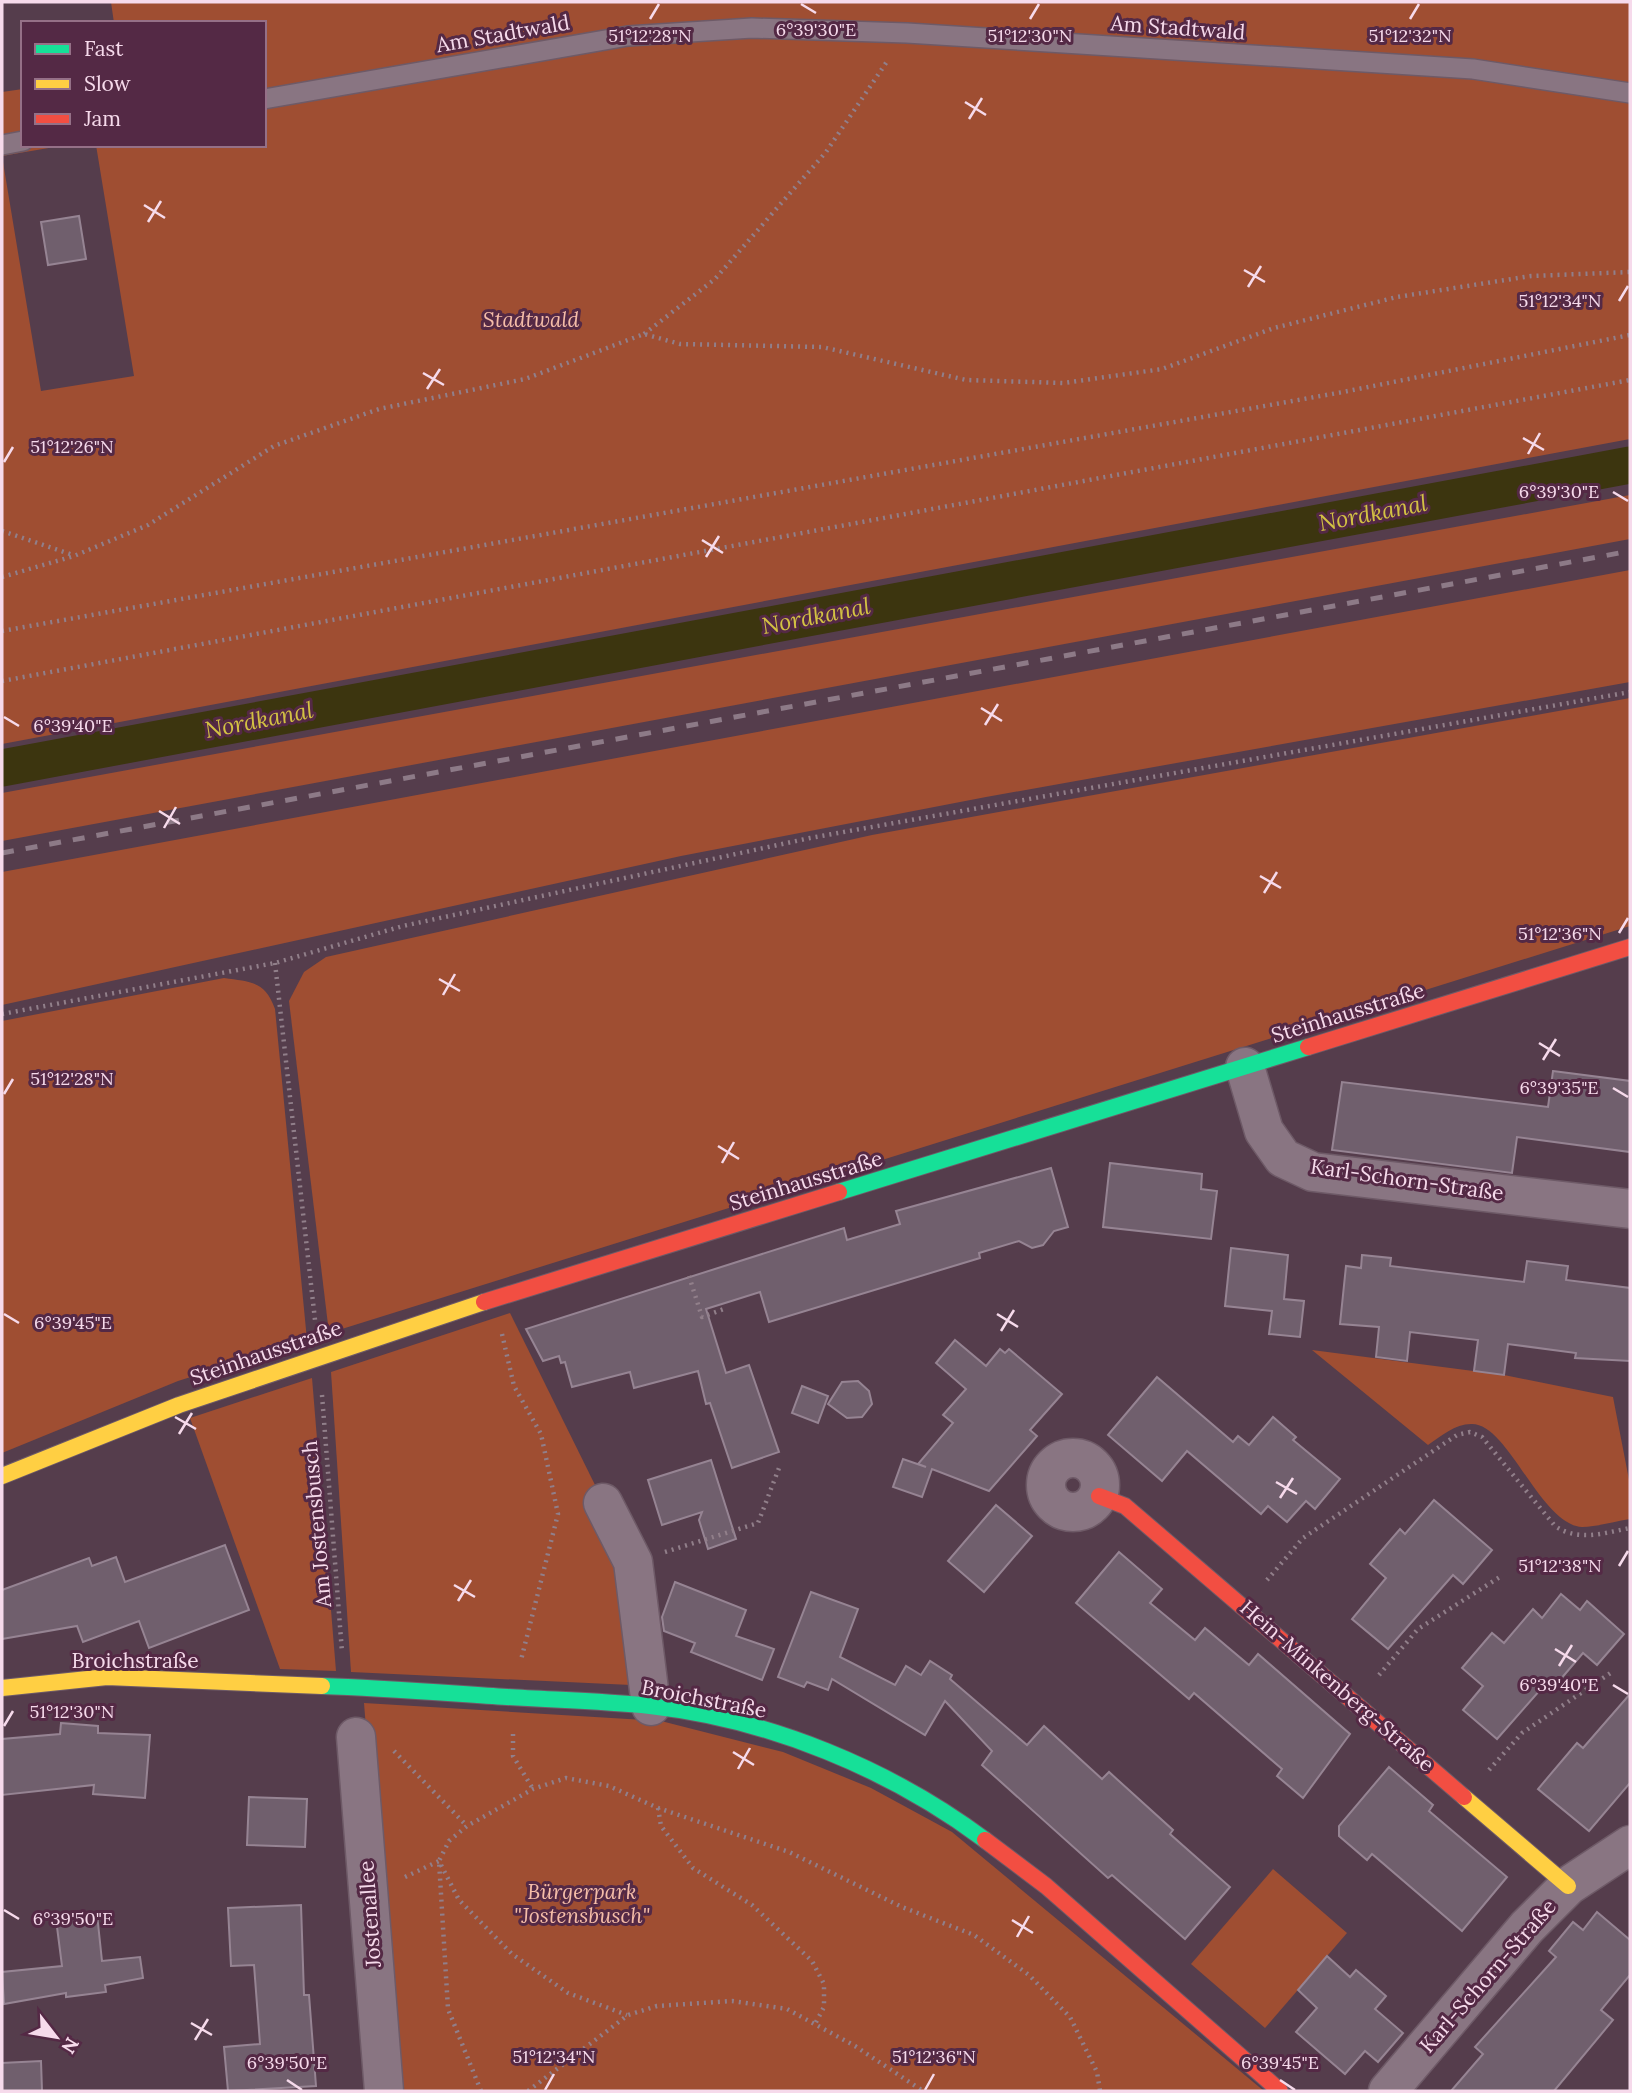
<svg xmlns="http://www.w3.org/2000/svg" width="1632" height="2093" viewBox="0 0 1632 2093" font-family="Lora,serif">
	<rect width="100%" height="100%" fill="#553d4c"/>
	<g fill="#9f4e32">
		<polygon points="111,2 1630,2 1630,439 2,744 2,92 23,89 23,145 66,145 2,156 41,391 134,376 96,145 264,145 264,23 114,23"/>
		<polygon points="1630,495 1630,539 2,841 2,793"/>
		<polygon points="1630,570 1630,682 986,797 681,856 2,1005 2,872"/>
		<polygon points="1630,698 1630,926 329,1333 289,1001 304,972 326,957 872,835"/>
		<path d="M224 978C251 982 265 981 275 1009L307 1340 178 1381 2 1453V1021Z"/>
		<polygon points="510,1313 597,1489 620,1558 631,1685 351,1672 331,1372"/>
		<path d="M1312 1350 1504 1375 1613 1397 1630 1485V1519C1615 1521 1597 1527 1582 1527 1540 1525 1508 1422 1471 1424 1455 1424 1441 1436 1428 1445Z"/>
		<polygon points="312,1378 313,1390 336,1671 280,1669 190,1418"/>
		<polygon points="364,1703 661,1721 783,1752 871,1788 952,1832 1264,2091 395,2091"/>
		<polygon points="1273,1869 1347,1933 1265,2028 1191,1964"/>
	</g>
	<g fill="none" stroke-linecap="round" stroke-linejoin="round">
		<polyline stroke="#3c350f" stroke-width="37" points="2,768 1630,465"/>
	</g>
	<g fill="#705f6d" stroke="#968493" stroke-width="2">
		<polygon points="79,216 86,259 48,265 41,222"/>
		<polygon points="1553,1071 1630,1081 1630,1152 1517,1137 1512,1173 1332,1150 1342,1082 1548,1107"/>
		<polygon points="1110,1163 1202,1174 1201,1189 1217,1191 1211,1239 1103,1227"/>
		<polygon points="1051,1168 1068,1227 1054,1231 1043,1245 1032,1248 1019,1241 979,1253 980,1258 769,1322 760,1292 706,1309 726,1373 749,1365 779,1452 732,1468 710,1403 706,1404 698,1371 634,1388 630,1372 572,1387 565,1362 561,1363 559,1356 543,1361 526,1329 844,1228 847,1240 900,1224 896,1211"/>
		<polygon points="1231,1248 1288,1255 1284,1299 1304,1301 1300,1337 1269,1334 1272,1311 1225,1306"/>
		<polygon points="1362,1255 1391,1258 1390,1266 1524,1282 1527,1261 1568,1266 1566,1280 1630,1288 1630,1361 1575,1358 1576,1353 1508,1344 1504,1375 1474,1371 1478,1340 1410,1332 1407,1361 1376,1357 1379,1327 1340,1324 1346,1266 1361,1268"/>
		<polygon points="955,1340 986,1366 1000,1349 1005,1353 1009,1349 1062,1394 1030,1430 1037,1436 989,1491 932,1469 922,1497 893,1487 903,1459 926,1467 918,1464 953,1423 943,1415 966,1389 936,1363"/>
		<polygon points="1157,1377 1233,1442 1238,1436 1249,1445 1273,1417 1296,1437 1293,1440 1340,1479 1315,1509 1306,1501 1287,1522 1268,1506 1261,1514 1187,1451 1162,1481 1108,1435"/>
		<polygon points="858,1381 869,1391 872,1404 862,1417 847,1418 828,1404 842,1382"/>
		<polygon points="802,1386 828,1396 818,1423 792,1413"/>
		<polygon points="711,1460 736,1539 708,1549 699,1520 702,1512 662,1525 648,1480"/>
		<polygon points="1434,1500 1492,1550 1463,1584 1453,1575 1388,1649 1352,1619 1386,1578 1370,1564 1400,1529 1405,1534"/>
		<polygon points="996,1505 1032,1536 984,1592 948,1561"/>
		<polygon points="225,1545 249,1610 149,1648 139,1621 83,1642 77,1626 2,1639 2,1590 89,1558 92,1566 116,1557 125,1582"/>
		<polygon points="1119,1552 1162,1589 1150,1603 1195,1640 1205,1628 1249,1665 1258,1654 1350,1734 1303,1798 1277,1776 1282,1769 1194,1693 1189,1699 1076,1603"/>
		<polygon points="675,1582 746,1610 736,1636 774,1649 762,1680 691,1652 695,1643 664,1631 662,1617"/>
		<polygon points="811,1592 858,1609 840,1657 895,1685 906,1666 921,1675 930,1661 952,1675 950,1679 1027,1745 1044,1726 1102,1779 1109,1772 1173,1830 1170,1834 1230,1887 1185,1939 1112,1875 1108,1878 982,1765 992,1751 945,1701 925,1735 832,1679 828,1690 807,1682 804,1687 778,1677"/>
		<polygon points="1561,1594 1580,1610 1587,1601 1624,1634 1597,1665 1583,1653 1554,1687 1548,1681 1497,1739 1463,1710 1483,1686 1462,1668 1492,1633 1504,1643 1533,1609 1542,1618"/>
		<polygon points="1630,1694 1630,1783 1589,1831 1538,1789 1577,1743 1583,1748"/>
		<polygon points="61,1723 98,1726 98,1733 150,1735 145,1798 93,1794 94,1785 2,1795 2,1739 60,1734"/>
		<polygon points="1389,1767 1433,1805 1429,1811 1507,1877 1462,1931 1372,1854 1367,1860 1339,1836 1339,1826"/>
		<polygon points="249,1797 307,1799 305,1847 247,1845"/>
		<polygon points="301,1905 304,1995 309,1995 316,2086 228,2091 224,2047 260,2044 254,1965 231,1966 228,1908"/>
		<polygon points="1597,1912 1630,1940 1630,1975 1601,2010 1613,2020 1554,2091 1451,2091 1483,2054 1475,2047 1556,1957 1549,1951 1573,1922 1583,1930"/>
		<polygon points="97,1914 102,1961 140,1957 143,1978 105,1985 106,1992 66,1997 66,1993 4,2004 2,1972 62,1966 56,1919"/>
		<polygon points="1327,1956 1350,1977 1356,1970 1386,1996 1375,2009 1403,2033 1378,2062 1365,2051 1345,2074 1296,2032 1317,2008 1298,1990"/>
		<polygon points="41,2061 42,2091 2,2091 2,2063"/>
	</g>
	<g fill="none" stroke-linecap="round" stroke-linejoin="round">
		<g stroke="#6e5a67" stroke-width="22">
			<g id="lane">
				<polyline points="264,99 628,36 752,28 907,33 1473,69 1630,93"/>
				<polyline points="2,145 23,141"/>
			</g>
		</g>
		<g stroke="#6e5a67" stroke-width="41">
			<g id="street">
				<polyline points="1245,1067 1264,1131 1283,1158 1313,1172 1630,1209"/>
				<circle cx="1073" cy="1485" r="27"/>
				<polyline points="603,1503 633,1562 651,1706"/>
				<polyline points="356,1737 384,2091"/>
				<polyline points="1388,2091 1527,1927 1568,1886 1630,1845"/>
			</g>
		</g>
		<g stroke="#6e5a67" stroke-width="18">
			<g id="fast">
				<polyline points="839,1192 1308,1047"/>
				<path d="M322 1686C384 1688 445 1693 507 1697 554 1700 603 1701 650 1706 769 1719 890 1769 985 1840"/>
			</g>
		</g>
		<g stroke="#6e5a67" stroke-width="18">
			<g id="slow">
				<polyline points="2,1476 179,1405 484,1302"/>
				<polyline points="2,1688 107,1677 322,1686"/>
				<polyline points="1464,1797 1568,1886"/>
			</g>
		</g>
		<g stroke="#6e5a67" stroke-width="18">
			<g id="jam">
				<polyline points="1308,1047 1630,947"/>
				<polyline points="484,1302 839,1192"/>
				<polyline points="1099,1496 1125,1506 1464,1797"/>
				<polyline points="985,1840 1046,1886 1280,2091"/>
			</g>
		</g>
		<g stroke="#917f8a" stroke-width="4.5" stroke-dasharray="2 5" stroke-linecap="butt">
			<polyline points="644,334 715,279 826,152 888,60"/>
			<polyline points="2,531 73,555"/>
			<polyline points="2,577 74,556 148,525 274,446 379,409 525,379 644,334 680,344 822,347 966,380 1064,383 1162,369 1274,328 1397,297 1531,276 1630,272"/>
			<polyline points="2,631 1343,392 1630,335"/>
			<polyline points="2,681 1630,380"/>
			<polyline points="275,963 315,1320"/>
			<polyline points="2,1014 275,963 403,926 810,838 1630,692"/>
			<polyline points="689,1276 702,1317 724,1309"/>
			<polyline points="502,1334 514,1386 541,1434 558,1514 521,1660"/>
			<polyline points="322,1395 342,1652"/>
			<polyline points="665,1552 758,1523 779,1468"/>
			<path d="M1267 1580 1303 1538 1457 1435 1470 1432 1482 1437 1555 1526C1578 1542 1604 1533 1630 1528"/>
			<polyline points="1379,1675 1418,1629 1503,1575"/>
			<polyline points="513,1734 513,1756 533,1789"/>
			<polyline points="394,1751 467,1826"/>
			<polyline points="1489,1770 1522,1733 1612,1672"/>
			<polyline points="658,1808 661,1826 693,1868 752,1905 812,1961 824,1984 824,2007 815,2024"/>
			<polyline points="405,1877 439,1861 459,1900 512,1954 568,1993 627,2015"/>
			<polyline points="481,2091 448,2009 439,1861 449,1841 467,1826 533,1789 566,1778 609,1786 658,1808 789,1852 902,1907 974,1935 1029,1975 1070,2017 1097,2072 1100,2091"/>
			<polyline points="528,2091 628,2015 657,2006 732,2001 787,2009 855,2046 923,2091"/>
		</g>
		<use href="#lane" stroke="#897582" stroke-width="19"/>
		<use href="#street" stroke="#897582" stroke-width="38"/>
		<use href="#fast" stroke="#16e098" stroke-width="16"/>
		<use href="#slow" stroke="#ffcf43" stroke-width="16"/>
		<use href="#jam" stroke="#f24e42" stroke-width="16"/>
		<polyline stroke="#8d7a87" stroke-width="5" stroke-dasharray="12 12" stroke-linecap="butt" points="2,853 1630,551"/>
	</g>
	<path fill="none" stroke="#f6daeb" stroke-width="2.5" d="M801 4 816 13M650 19 659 4M1030 19 1039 4M1410 19 1419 4M965 102 986 115M969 119 982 98M144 205 165 218M148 222 161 201M1244 270 1265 282M1248 287 1261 266M1619 301 1628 286M423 373 444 385M427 389 440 369M1523 438 1544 450M1528 454 1540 433M4 462 13 447M1613 492 1628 501M702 540 723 553M706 557 719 536M981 708 1002 721M4 717 19 726M985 725 998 704M159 811 180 824M164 828 176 807M1260 876 1281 888M1264 893 1277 872M1619 933 1628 918M439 979 460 991M443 995 455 974M1539 1043 1560 1056M1543 1060 1556 1039M1613 1088 1628 1097M4 1094 13 1079M718 1146 739 1159M722 1163 734 1142M4 1314 19 1323M997 1314 1018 1327M1001 1331 1014 1310M175 1417 196 1429M179 1434 192 1413M1276 1482 1297 1494M1280 1498 1293 1478M1619 1566 1628 1551M454 1585 475 1597M458 1601 471 1580M1555 1649 1576 1662M1559 1666 1572 1645M1613 1685 1628 1694M4 1726 13 1711M733 1752 754 1765M738 1769 750 1748M4 1910 19 1919M1012 1920 1033 1933M1017 1937 1029 1916M191 2023 212 2035M195 2040 208 2019M287 2080 302 2090M1280 2080 1295 2090M545 2090 554 2074M925 2090 934 2074"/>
	<g text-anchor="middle" stroke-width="6" stroke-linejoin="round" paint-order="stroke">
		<g font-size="21" fill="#f6daeb" stroke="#542945">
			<text transform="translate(1178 28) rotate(4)" y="7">Am Stadtwald</text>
			<text transform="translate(503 34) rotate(-10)" y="7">Am Stadtwald</text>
			<text transform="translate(1348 1013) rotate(-17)" y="7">Steinhausstraße</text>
			<text transform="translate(1407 1180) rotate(8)" y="7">Karl-Schorn-Straße</text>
			<text transform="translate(806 1181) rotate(-17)" y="7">Steinhausstraße</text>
			<text transform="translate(266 1353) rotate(-19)" y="7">Steinhausstraße</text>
			<text transform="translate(317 1524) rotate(-95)" y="7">Am Jostensbusch</text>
			<text x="135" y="1668">Broichstraße</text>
			<text transform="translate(1337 1686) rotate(41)" y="7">Hein-Minkenberg-Straße</text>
			<text transform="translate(704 1699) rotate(11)" y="7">Broichstraße</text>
			<text transform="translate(370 1914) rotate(-94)" y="7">Jostenallee</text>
			<text transform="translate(1488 1976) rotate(-49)" y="7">Karl-Schorn-Straße</text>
		</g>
		<g font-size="21" font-style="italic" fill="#f5bda8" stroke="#542945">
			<text x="531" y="327">Stadtwald</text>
			<text x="582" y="1899">Bürgerpark<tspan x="582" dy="24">"Jostensbusch"</tspan></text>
		</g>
		<g font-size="23" font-style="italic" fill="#d3c243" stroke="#542945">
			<text transform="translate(1373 513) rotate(-11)" y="8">Nordkanal</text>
			<text transform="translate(816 616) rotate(-11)" y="8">Nordkanal</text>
			<text transform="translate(259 720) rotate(-11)" y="8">Nordkanal</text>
		</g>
	</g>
	<g font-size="18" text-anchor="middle" fill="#f6daeb" stroke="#542945" stroke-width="6" stroke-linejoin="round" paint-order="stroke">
		<text x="816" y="36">6°39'30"E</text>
		<text x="650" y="42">51°12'28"N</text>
		<text x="1030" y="42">51°12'30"N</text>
		<text x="1410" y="42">51°12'32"N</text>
		<text x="1560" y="307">51°12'34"N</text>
		<text x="72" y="453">51°12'26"N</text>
		<text x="1559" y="498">6°39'30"E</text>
		<text x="73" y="732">6°39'40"E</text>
		<text x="1560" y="940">51°12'36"N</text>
		<text x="72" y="1085">51°12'28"N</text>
		<text x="1559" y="1094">6°39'35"E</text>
		<text x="73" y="1329">6°39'45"E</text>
		<text x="1560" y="1572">51°12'38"N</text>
		<text x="1559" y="1691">6°39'40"E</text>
		<text x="72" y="1718">51°12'30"N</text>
		<text x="73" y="1925">6°39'50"E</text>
		<text x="554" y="2063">51°12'34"N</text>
		<text x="934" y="2063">51°12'36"N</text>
		<text x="287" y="2069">6°39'50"E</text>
		<text x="1280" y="2069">6°39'45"E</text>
	</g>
	<rect width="1632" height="2093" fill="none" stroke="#f6daeb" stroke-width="7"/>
	<rect x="21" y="21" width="245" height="126" fill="#542945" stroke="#957087" stroke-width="2"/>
	<rect x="35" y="44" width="35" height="10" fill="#16e098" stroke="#957087" stroke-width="2"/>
	<text x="84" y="56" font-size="21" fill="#f6daeb">Fast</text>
	<rect x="35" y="79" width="35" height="10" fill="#ffcf43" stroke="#957087" stroke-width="2"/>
	<text x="84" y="91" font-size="21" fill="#f6daeb">Slow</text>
	<rect x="35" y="114" width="35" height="10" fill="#f24e42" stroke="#957087" stroke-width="2"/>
	<text x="84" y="126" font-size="21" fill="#f6daeb">Jam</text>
	<g transform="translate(56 2037) rotate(121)" stroke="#542945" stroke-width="5" paint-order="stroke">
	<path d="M0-5L12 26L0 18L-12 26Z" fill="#f6daeb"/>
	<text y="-10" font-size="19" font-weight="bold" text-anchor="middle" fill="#f6daeb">N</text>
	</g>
</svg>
